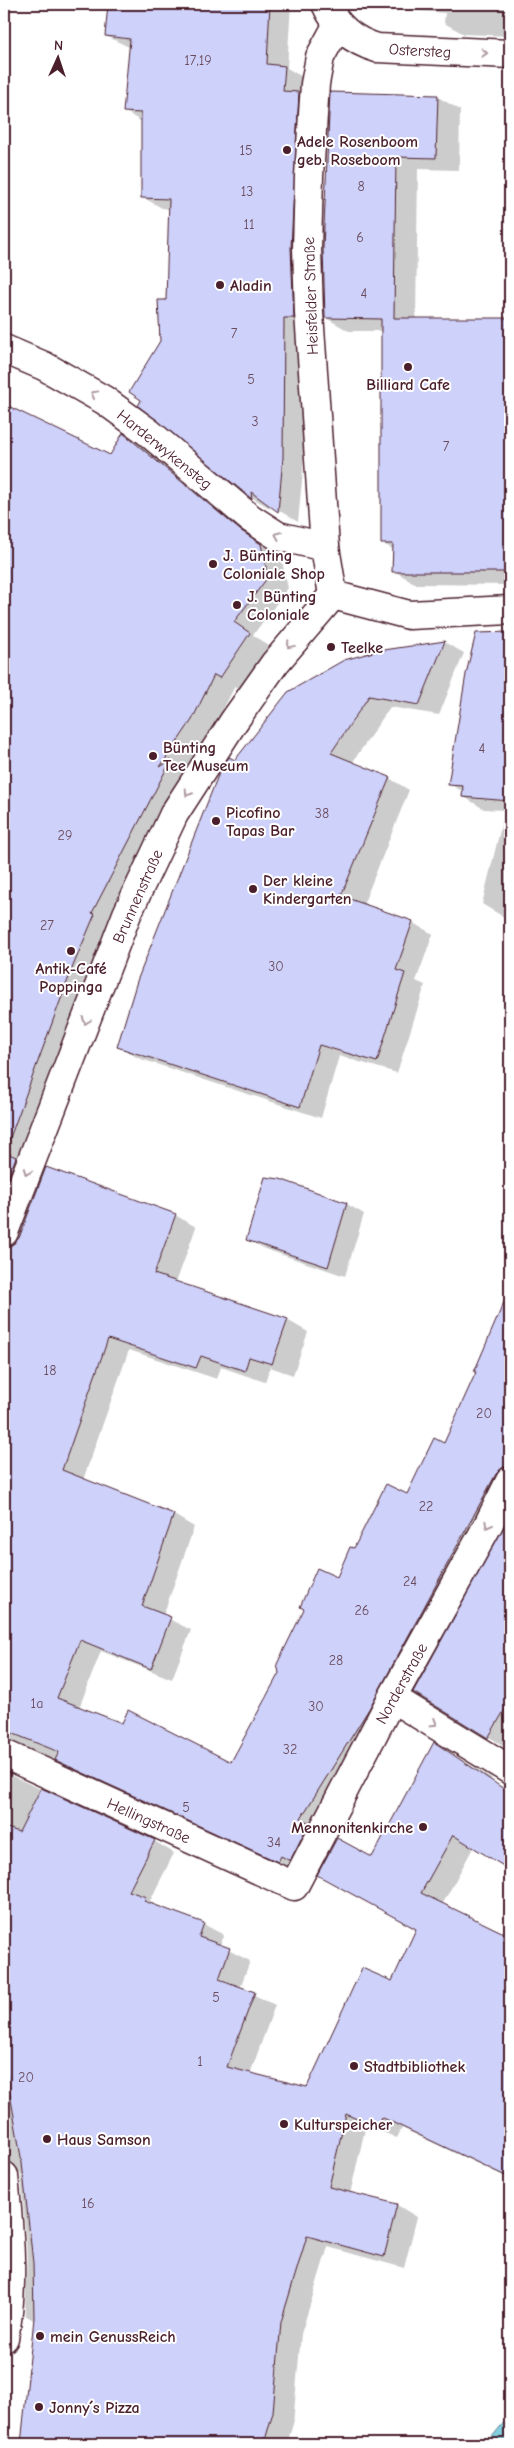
<svg xmlns="http://www.w3.org/2000/svg" width="514" height="2448" viewBox="0 0 514 2448" font-family="'Comic Neue',sans-serif">
	<rect width="100%" height="100%" fill="#fff"/>
	<filter id="ink" filterUnits="userSpaceOnUse"><feTurbulence type="fractalNoise" baseFrequency=".02" numOctaves="2"/><feDisplacementMap in="SourceGraphic" scale="10" xChannelSelector="R" yChannelSelector="G"/><feConvolveMatrix kernelMatrix="1 2 1 2 8 2 1 2 1" color-interpolation-filters="sRGB"/></filter>
	<g filter="url(#ink)">
		<polygon fill="#81cfdf" stroke="#6b8997" points="510,2415 510,2444 486,2444"/>
		<g fill="#0003">
			<polygon points="109,4 291,4 287,68 304,78 303,470 298,522 270,505 271,509 253,498 140,405 162,341 167,301 170,209 162,208 142,197 142,122 124,111 131,48 106,36"/>
			<polygon points="395,4 510,4 510,36 464,34 444,23 445,13 406,10"/>
			<polygon points="4,89 10,93 4,152"/>
			<polygon points="438,97 460,110 459,170 418,169 416,319 510,319 510,585 416,584 394,571 394,550 382,543 383,331 349,331 326,318 324,248"/>
			<polygon points="4,405 110,457 123,435 143,446 260,543 281,557 288,588 253,635 269,646 240,689 235,686 212,731 186,770 191,773 33,1176 4,1190 4,487 8,480 4,477"/>
			<polygon points="510,633 510,918 502,916 482,904 505,810 484,809 464,797 464,792 449,784 477,634"/>
			<polygon points="444,642 464,653 439,715 390,707 352,763 389,778 409,790 363,905 413,923 433,934 416,981 425,985 397,1073 339,1056 321,1118 138,1058 118,1046 235,761"/>
			<polygon points="279,1181 347,1204 364,1214 345,1276 265,1249 247,1239"/>
			<polygon points="175,1215 196,1227 176,1283 287,1320 308,1332 293,1375 270,1367 265,1382 221,1367 217,1379 129,1350 83,1480 174,1515 194,1527 163,1616 191,1630 172,1679 101,1651 79,1708 231,1764 355,1550 407,1496 445,1445 478,1372 476,1371 510,1291 510,1497 299,1872 32,1751 24,1750 9,1767 12,1776 154,1841 174,1853 150,1901 166,1910 203,1924 224,1935 220,1946 250,1961 240,1988 275,2005 250,2074 308,2088 392,1982 418,1929 372,1859 435,1744 492,1778 490,1780 510,1793 510,1869 474,1846 442,1905 510,1938 510,2179 402,2128 397,2138 366,2125 350,2194 397,2205 417,2217 404,2268 328,2247 301,2334 293,2424 287,2444 22,2444 35,2321 25,2315 27,2257 21,2173 16,2174 4,2325 4,1343 44,1222"/>
			<polygon points="510,1516 510,1747 509,1749 415,1692"/>
		</g>
		<g fill="#ced1fa" stroke="#4a1f2b">
			<polygon points="108,4 270,4 267,64 285,66 283,91 299,92 291,248 294,318 284,318 283,458 278,512 251,492 252,499 138,406 141,400 129,392 160,341 158,300 166,300 169,199 141,198 141,113 123,112 130,39 105,36"/>
			<polygon points="330,92 438,95 436,158 396,157 394,318 510,318 510,572 392,572 393,544 381,544 381,319 325,318 323,248"/>
			<polygon points="4,404 110,455 123,433 240,530 261,544 268,577 234,622 250,633 220,678 214,675 192,720 160,767 171,760 92,913 95,914 73,966 7,1146 4,1146"/>
			<polygon points="510,632 510,801 462,797 463,786 448,785 466,674 476,633"/>
			<polygon points="445,641 419,705 369,696 331,753 390,777 341,896 413,921 396,970 405,973 377,1062 319,1045 300,1107 117,1047 137,981 219,773 229,757 235,760 288,692 344,660 377,651"/>
			<polygon points="4,1152 16,1157 4,1189"/>
			<polygon points="46,1167 176,1214 154,1274 288,1319 272,1364 249,1357 245,1371 201,1356 196,1368 108,1339 62,1470 174,1514 142,1606 171,1617 151,1669 80,1640 57,1698 122,1723 128,1710 231,1762 279,1673 277,1664 304,1609 300,1607 317,1568 337,1577 350,1547 354,1548 386,1484 407,1494 434,1438 444,1443 476,1372 474,1372 510,1288 510,1466 502,1468 496,1474 369,1709 301,1818 309,1823 290,1861 281,1856 278,1862 55,1760 59,1752 4,1730 4,1247 13,1244 19,1238"/>
			<polygon points="265,1177 280,1179 347,1203 328,1267 246,1240"/>
			<polygon points="510,1515 510,1701 488,1738 413,1692"/>
			<polygon points="434,1742 510,1793 510,1870 453,1835 421,1893 510,1936 510,2178 381,2117 376,2128 346,2114 329,2187 397,2204 384,2257 307,2236 281,2322 273,2412 264,2444 21,2444 34,2318 33,2263 22,2163 4,2059 4,1827 19,1832 41,1788 155,1840 129,1891 146,1897 144,1901 204,1923 199,1937 230,1948 219,1979 255,1992 227,2067 307,2087 362,1968 392,1981 416,1929 317,1875 337,1838 372,1857"/>
		</g>
		<g fill="none" stroke-linecap="round" stroke-linejoin="round">
			<g stroke="#4a1f2b" stroke-width="31">
				<path id="pedestrian" d="M4 2176C9 2230 15 2285 4 2338"/>
			</g>
			<g stroke="#4a1f2b" stroke-width="31">
				<g id="minor">
					<polyline points="4,349 44,366 104,400 148,432 250,518 278,536 325,547"/>
					<polyline points="333,595 325,547 309,313 307,248 309,176 315,84 320,57 338,24"/>
					<polyline points="333,595 409,615 510,610"/>
					<polyline points="4,1232 127,914 174,814 234,721 275,663 333,595"/>
					<polyline points="392,1698 510,1770"/>
					<polyline points="4,1754 294,1886 392,1698 488,1525 510,1481"/>
				</g>
			</g>
			<g stroke="#4a1f2b" stroke-width="31">
				<path id="secondary" d="M326 4C336 27 353 41 377 48L510 54"/>
			</g>
			<use href="#pedestrian" stroke="#fff" stroke-width="28"/>
			<use href="#minor" stroke="#fff" stroke-width="28"/>
			<use href="#secondary" stroke="#fff" stroke-width="28"/>
		</g>
		<defs><path id="oneway-chevron" d="M-2-3.5L2.5 0L-2 3.5" fill="none" stroke-width="1.6" stroke-linecap="round" stroke-linejoin="round" transform="scale(1.25)"/></defs>
		<g stroke="#ae9aa0">
			<use href="#oneway-chevron" transform="translate(484 53) rotate(2)"/>
			<use href="#oneway-chevron" transform="translate(94 394) rotate(-151)"/>
			<use href="#oneway-chevron" transform="translate(278 535) rotate(-156)"/>
			<use href="#oneway-chevron" transform="translate(290 645) rotate(130)"/>
			<use href="#oneway-chevron" transform="translate(188 793) rotate(123)"/>
			<use href="#oneway-chevron" transform="translate(86 1021) rotate(111)"/>
			<use href="#oneway-chevron" transform="translate(27 1172) rotate(111)"/>
			<use href="#oneway-chevron" transform="translate(488 1525) rotate(118)"/>
			<use href="#oneway-chevron" transform="translate(434 1723) rotate(32)"/>
		</g>
	</g>
	<g fill="#4a1f2b" stroke="#fff" stroke-width="2">
		<circle cx="287" cy="150" r="5"/>
		<circle cx="220" cy="285" r="5"/>
		<circle cx="408" cy="367" r="5"/>
		<circle cx="213" cy="564" r="5"/>
		<circle cx="237" cy="605" r="5"/>
		<circle cx="331" cy="647" r="5"/>
		<circle cx="153" cy="756" r="5"/>
		<circle cx="216" cy="821" r="5"/>
		<circle cx="253" cy="889" r="5"/>
		<circle cx="71" cy="951" r="5"/>
		<circle cx="423" cy="1827" r="5"/>
		<circle cx="354" cy="2066" r="5"/>
		<circle cx="284" cy="2124" r="5"/>
		<circle cx="47" cy="2139" r="5"/>
		<circle cx="40" cy="2336" r="5"/>
		<circle cx="39" cy="2407" r="5"/>
	</g>
	<g text-anchor="middle" stroke-width="4" stroke-linejoin="round" paint-order="stroke">
		<g font-size="14" fill="#6b4c5f">
			<text x="198" y="65">17,19</text>
			<text x="246" y="155">15</text>
			<text x="361" y="191">8</text>
			<text x="247" y="196">13</text>
			<text x="249" y="229">11</text>
			<text x="360" y="242">6</text>
			<text x="364" y="298">4</text>
			<text x="234" y="338">7</text>
			<text x="251" y="384">5</text>
			<text x="255" y="426">3</text>
			<text x="446" y="451">7</text>
			<text x="482" y="753">4</text>
			<text x="322" y="818">38</text>
			<text x="65" y="840">29</text>
			<text x="47" y="930">27</text>
			<text x="276" y="971">30</text>
			<text x="50" y="1375">18</text>
			<text x="484" y="1418">20</text>
			<text x="426" y="1511">22</text>
			<text x="410" y="1586">24</text>
			<text x="362" y="1615">26</text>
			<text x="336" y="1665">28</text>
			<text x="37" y="1708">1a</text>
			<text x="316" y="1711">30</text>
			<text x="290" y="1754">32</text>
			<text x="186" y="1812">5</text>
			<text x="274" y="1847">34</text>
			<text x="216" y="2002">5</text>
			<text x="200" y="2066">1</text>
			<text x="26" y="2082">20</text>
			<text x="88" y="2208">16</text>
		</g>
		<g font-size="16" fill="#4a1f2b" stroke="#fff">
			<text transform="translate(420 50) rotate(3)" y="6">Ostersteg</text>
			<text transform="translate(310 296) rotate(-92)" y="6">Heisfelder Straße</text>
			<text transform="translate(165 449) rotate(39)" y="6">Harderwykensteg</text>
			<text transform="translate(137 896) rotate(-66)" y="6">Brunnenstraße</text>
			<text transform="translate(401 1683) rotate(-61)" y="6">Norderstraße</text>
			<text transform="translate(149 1820) rotate(24)" y="6">Hellingstraße</text>
		</g>
		<g font-size="16" font-weight="bold" fill="#4a1f2b" stroke="#fff" text-anchor="start">
			<text x="297" y="147">Adele Rosenboom<tspan x="297" dy="18">geb. Roseboom</tspan></text>
			<text x="230" y="291">Aladin</text>
			<text x="408" y="390" text-anchor="middle">Billiard Cafe</text>
			<text x="223" y="561">J. Bünting<tspan x="223" dy="18">Coloniale Shop</tspan></text>
			<text x="247" y="602">J. Bünting<tspan x="247" dy="18">Coloniale</tspan></text>
			<text x="341" y="653">Teelke</text>
			<text x="163" y="753">Bünting<tspan x="163" dy="18">Tee Museum</tspan></text>
			<text x="226" y="818">Picofino<tspan x="226" dy="18">Tapas Bar</tspan></text>
			<text x="263" y="886">Der kleine<tspan x="263" dy="18">Kindergarten</tspan></text>
			<text x="71" y="974" text-anchor="middle">Antik-Café<tspan x="71" dy="18">Poppinga</tspan></text>
			<text x="413" y="1833" text-anchor="end">Mennonitenkirche</text>
			<text x="364" y="2072">Stadtbibliothek</text>
			<text x="294" y="2130">Kulturspeicher</text>
			<text x="57" y="2145">Haus Samson</text>
			<text x="50" y="2342">mein GenussReich</text>
			<text x="49" y="2413">Jonny´s Pizza</text>
		</g>
	</g>
	<rect width="514" height="2448" fill="none" stroke="#fff" stroke-width="20"/>
	<rect x="10" y="10" width="494" height="2428" fill="none" stroke="#4a1f2b" stroke-width="2" filter="url(#ink)"/>
	<g transform="translate(58 58) rotate(3)" stroke="#ffffff" stroke-width="4" paint-order="stroke">
	<path d="M0-4L9 19L0 12L-9 19Z" fill="#4a1f2b"/>
	<text y="-8" font-size="14" font-weight="bold" text-anchor="middle" fill="#4a1f2b">N</text>
	</g>
</svg>
